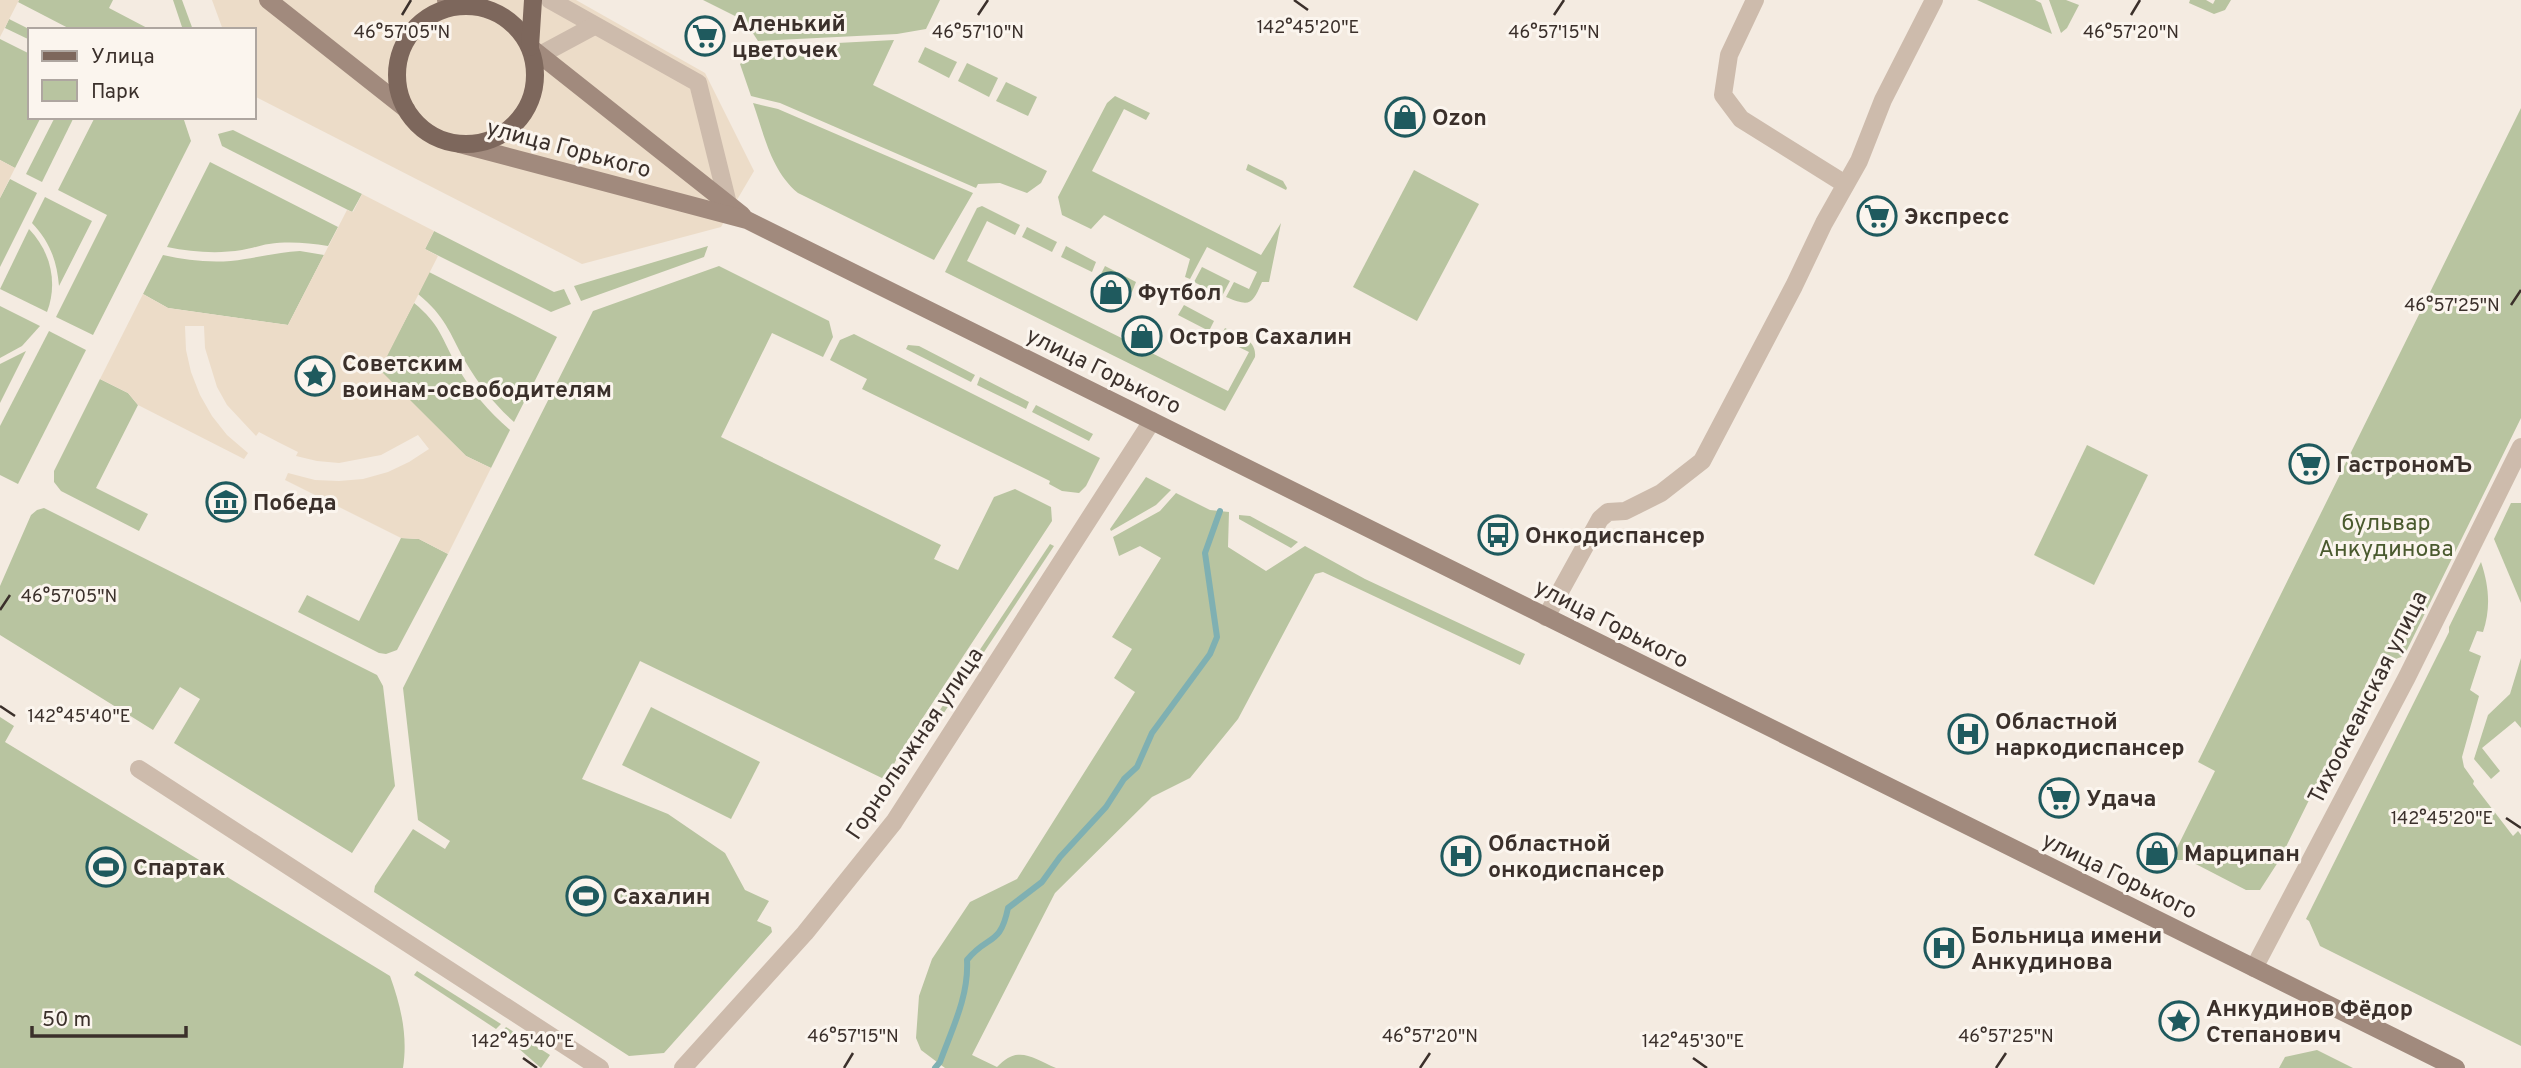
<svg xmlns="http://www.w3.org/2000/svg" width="2521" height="1068" viewBox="0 0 2521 1068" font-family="Overpass,sans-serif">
	<rect width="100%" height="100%" fill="#f4ebe1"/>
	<g fill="#b8c4a0">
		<polygon points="19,0 113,0 109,8 151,30 72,30 18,2"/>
		<polygon points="173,0 182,0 193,30 183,30"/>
		<polygon points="703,0 940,0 926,29 897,34 758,41 745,21"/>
		<polygon points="1977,0 2035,0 2041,3 2052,34"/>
		<polygon points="2049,0 2066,0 2079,5 2067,28 2061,33"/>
		<polygon points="2190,0 2206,0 2213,4 2215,0 2231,0 2225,10 2214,14 2189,3"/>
		<polygon points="9,19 31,30 30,40 5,28"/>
		<polygon points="0,39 30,54 30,117 41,117 15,168 0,160"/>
		<polygon points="894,40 873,85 1047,171 1041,183 1027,193 1000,183 978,184 976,188 780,103 751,96 740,64 762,47"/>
		<polygon points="925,47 957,62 949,78 918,62"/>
		<polygon points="967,63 998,78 989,97 958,81"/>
		<polygon points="1006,82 1037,97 1028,116 996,101"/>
		<path d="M1115 96 1150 113 1146 120 1124 109 1092 171 1261 255 1281 223 1269 282H1262C1252 305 1250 307 1226 297L1234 282 1249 289 1257 272 1207 247 1190 279 1185 277 1190 259 1104 215 1091 229 1062 215 1058 197 1107 103Z"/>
		<path d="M753 103 778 109 973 193 934 260 798 193C771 171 764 134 753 103Z"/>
		<polygon points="2521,108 2521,418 2404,656 2393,660 2381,654 2280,859 2260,890 2246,890 2188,860 2171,860 2215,771 2198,762"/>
		<polygon points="55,117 74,117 42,182 26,174"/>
		<polygon points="95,117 183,117 191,141 93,335 56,317 107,215 58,190"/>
		<polygon points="233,130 362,194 352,212 222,146 218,134"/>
		<path d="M210 162 338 227 328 246C308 243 289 241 269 244 260 245 251 249 242 250 217 254 192 252 167 247Z"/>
		<polygon points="1248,164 1283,181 1287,188 1286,190 1246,170"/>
		<polygon points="1414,170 1479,204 1417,321 1353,287"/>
		<polygon points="10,179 37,193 0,267 0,198"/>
		<path d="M45 197 92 221 59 286C57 261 50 242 32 223Z"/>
		<path d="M982 206 1020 225 1015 235 987 221 967 261 1228 391 1249 352 1220 338 1225 328C1238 335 1257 339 1255 357L1225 411 945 272 977 208Z"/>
		<polygon points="1027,227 1057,242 1052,252 1022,237"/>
		<path d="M29 229C51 252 58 283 47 312L0 289Z"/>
		<polygon points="434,231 554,292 564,289 571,304 551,312 425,249"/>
		<polygon points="708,246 704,257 581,301 574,286"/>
		<polygon points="1066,246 1096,262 1092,272 1061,257"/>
		<path d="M300 251 324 255 288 325 168 308 143 294 163 255C190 261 218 264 245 259 264 256 281 252 300 251Z"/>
		<polygon points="719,266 829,321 833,337 823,357 772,333 721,437 941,545 934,559 958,570 994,497 1015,489 1051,507 1052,521 899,754 886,780 640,661 582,779 668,814 725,853 745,890 769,901 757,921 771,927 772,932 664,1053 629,1056 374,892 375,886 413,829 445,849 450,841 418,820 403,688 593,311"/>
		<polygon points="1105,266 1136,282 1132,292 1100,276"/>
		<polygon points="1202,267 1230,281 1222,296 1194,282"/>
		<path d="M429 272 557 337 514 422C494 404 479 385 465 361 449 332 446 317 418 294Z"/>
		<path d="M414 303C440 324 442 339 457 366 471 391 488 411 510 430L491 468 466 456 379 370Z"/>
		<polygon points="1184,305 1214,321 1209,331 1178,315"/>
		<polygon points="0,306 40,326 22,346 0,358"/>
		<polygon points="49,331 86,350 18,484 0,475 0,426"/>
		<polygon points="854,334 1100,458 1086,486 1079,493 1062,491 1049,484 1050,481 862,389 867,379 830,360 840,340"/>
		<polygon points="908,345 919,346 975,375 971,382 906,349"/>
		<polygon points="26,351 0,403 0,364"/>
		<polygon points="980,377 1029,402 1026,409 977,385"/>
		<polygon points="100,379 128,393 138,405 96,488 148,514 139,531 61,491 54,482 54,471"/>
		<polygon points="1036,405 1093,434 1089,441 1032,412"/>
		<polygon points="2087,445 2148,475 2094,585 2034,555"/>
		<polygon points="1146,477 1171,490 1156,505 1111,531 1110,529"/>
		<path d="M1176 493 1210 510 1229 512 1228 547 1266 571 1305 546 1365 579 1525 654 1520 665 1323 572 1315 574 1238 719 1190 778 1152 797 1055 893 972 1055 997 1067C1018 1045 1031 1057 1056 1068H945L921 1050 916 1038 919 996 932 959 970 902 1017 879 1135 692 1114 678 1132 649 1112 637 1161 558 1140 546 1119 556 1113 537 1160 511Z"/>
		<polygon points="2511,503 2521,503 2521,603 2494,539"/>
		<polygon points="44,508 377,675 383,686 395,786 352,853 174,743 200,699 180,687 153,730 0,635 0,586 31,515 37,510"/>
		<polygon points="1239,515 1250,516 1298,542 1291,548 1239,519"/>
		<polygon points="401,538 419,539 448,554 397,650 386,654 379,653 298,612 307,595 359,621"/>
		<polygon points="1050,544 1054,546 926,740 922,737"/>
		<path d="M2481 562C2489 586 2491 608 2483 632L2477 631 2469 651 2481 656 2470 690 2479 696 2462 757 2464 767 2474 781 2473 784 2513 836 2518 831 2521 835V1046L2320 946 2309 921 2306 919 2449 632V627Z"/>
		<polygon points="2521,658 2521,728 2515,721 2482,748 2500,771 2491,779 2474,759 2488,715 2510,694"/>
		<polygon points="651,707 760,762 731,819 622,765"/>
		<path d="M0 717 14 726 5 742 390 976C401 1006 408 1036 403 1068H0Z"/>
		<polygon points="417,971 501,1024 496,1029 414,975"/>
		<polygon points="506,1027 550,1055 541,1068 501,1033"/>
		<polygon points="2317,1050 2353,1068 2279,1068 2285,1057"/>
	</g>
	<g fill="#ecdcc8">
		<polygon points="0,0 19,0 0,37"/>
		<polygon points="212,0 576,0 705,73 754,171 721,227 582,264 254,96 254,30 223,30"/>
		<polygon points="0,160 15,168 0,198"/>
		<polygon points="362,194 434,231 425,249 438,256 380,370 466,456 491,468 448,554 419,539 401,538 285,480 288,473 315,480 339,481 363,479 388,472 409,462 429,449 418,435 381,455 339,463 317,461 296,456 298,452 278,442 259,432 256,436 227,405 217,387 205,348 204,326 185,326 186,350 191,372 200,395 212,416 227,435 248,453 244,459 138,405 128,393 100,379 143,294 168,308 288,325 347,210 353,212"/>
	</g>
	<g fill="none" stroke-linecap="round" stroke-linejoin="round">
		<path stroke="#7fb0b2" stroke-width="6" d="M935 1068 940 1062C952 1029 969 996 967 960 988 934 1000 947 1008 908L1042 882 1060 857 1106 807 1124 779 1137 767 1152 733 1210 654 1217 637 1205 553 1220 511"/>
		<g stroke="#cdbbac" stroke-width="18">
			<polyline points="550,0 698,83 728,204"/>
			<polyline points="1755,0 1729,55 1723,95 1741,119 1845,184"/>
			<polyline points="540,55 594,26"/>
			<polyline points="1546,617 1600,519 1608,512 1625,511 1661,493 1702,461 1794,286 1824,223 1859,161 1883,100 1934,0"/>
			<polyline points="139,769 600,1068"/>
		</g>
		<g stroke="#cdbbac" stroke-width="18">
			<polyline points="2254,968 2407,677 2521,447"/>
			<polyline points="683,1068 805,933 894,822 1152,421"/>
		</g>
		<g stroke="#a18a7d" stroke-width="18">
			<polyline points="268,0 406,109"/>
			<polyline points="446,0 468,6"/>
			<polyline points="530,47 742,215"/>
			<polyline points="460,144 747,220 2456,1068"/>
		</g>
		<g stroke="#7d675c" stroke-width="18">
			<circle cx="466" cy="75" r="69"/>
			<polyline points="530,47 533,0"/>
		</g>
	</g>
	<path fill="none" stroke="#3b302b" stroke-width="2.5" d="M1294 0 1308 10M402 15 411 0M978 15 988 0M1554 15 1564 0M2131 15 2140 0M2511 305 2521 290M0 610 10 595M0 706 15 716M2506 818 2521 828M523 1058 537 1068M1693 1058 1707 1068M844 1068 853 1053M1420 1068 1430 1053M1996 1068 2006 1053"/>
	<defs>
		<g id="supermarket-ring" transform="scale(2.0125)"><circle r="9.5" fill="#fbf5ee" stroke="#1f5a5e" stroke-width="1.5"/><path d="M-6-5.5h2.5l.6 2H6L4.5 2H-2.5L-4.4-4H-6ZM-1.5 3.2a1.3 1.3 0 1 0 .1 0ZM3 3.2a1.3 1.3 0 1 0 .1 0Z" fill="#1f5a5e"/></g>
		<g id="shop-ring" transform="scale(2.0125)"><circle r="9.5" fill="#fbf5ee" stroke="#1f5a5e" stroke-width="1.5"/><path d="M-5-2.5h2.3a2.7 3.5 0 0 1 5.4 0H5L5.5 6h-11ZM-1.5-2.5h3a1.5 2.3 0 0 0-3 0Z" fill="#1f5a5e"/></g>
		<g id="sight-ring" transform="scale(2.0125)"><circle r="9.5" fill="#fbf5ee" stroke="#1f5a5e" stroke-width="1.5"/><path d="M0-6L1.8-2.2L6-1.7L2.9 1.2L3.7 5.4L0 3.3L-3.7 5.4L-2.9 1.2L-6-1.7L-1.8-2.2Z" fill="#1f5a5e"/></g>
		<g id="museum-ring" transform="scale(2.0125)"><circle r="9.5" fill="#fbf5ee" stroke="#1f5a5e" stroke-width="1.5"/><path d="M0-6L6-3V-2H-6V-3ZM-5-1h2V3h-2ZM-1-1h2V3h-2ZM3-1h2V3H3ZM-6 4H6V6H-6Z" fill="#1f5a5e"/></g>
		<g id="bus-ring" transform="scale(2.0125)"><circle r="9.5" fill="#fbf5ee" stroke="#1f5a5e" stroke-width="1.5"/><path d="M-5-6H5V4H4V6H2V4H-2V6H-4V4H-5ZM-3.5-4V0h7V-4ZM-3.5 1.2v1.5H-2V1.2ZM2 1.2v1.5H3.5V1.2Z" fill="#1f5a5e"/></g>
		<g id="hospital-ring" transform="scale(2.0125)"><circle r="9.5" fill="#fbf5ee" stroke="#1f5a5e" stroke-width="1.5"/><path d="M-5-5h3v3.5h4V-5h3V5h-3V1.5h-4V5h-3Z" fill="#1f5a5e"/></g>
		<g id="stadium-ring" transform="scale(2.0125)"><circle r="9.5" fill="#fbf5ee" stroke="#1f5a5e" stroke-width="1.5"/><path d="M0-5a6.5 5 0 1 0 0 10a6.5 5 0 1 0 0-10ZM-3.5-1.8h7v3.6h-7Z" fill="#1f5a5e"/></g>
	</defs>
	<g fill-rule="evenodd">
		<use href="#supermarket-ring" x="705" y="36"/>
		<use href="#shop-ring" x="1405" y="117"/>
		<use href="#supermarket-ring" x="1877" y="216"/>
		<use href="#shop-ring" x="1111" y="292"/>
		<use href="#shop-ring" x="1142" y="336"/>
		<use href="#sight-ring" x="315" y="376"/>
		<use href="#supermarket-ring" x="2309" y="464"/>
		<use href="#museum-ring" x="226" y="502"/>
		<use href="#bus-ring" x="1498" y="535"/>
		<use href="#hospital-ring" x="1968" y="734"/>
		<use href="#supermarket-ring" x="2059" y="798"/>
		<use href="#shop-ring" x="2157" y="853"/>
		<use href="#hospital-ring" x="1461" y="856"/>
		<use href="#stadium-ring" x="106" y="867"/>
		<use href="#stadium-ring" x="586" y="896"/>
		<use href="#hospital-ring" x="1944" y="948"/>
		<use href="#sight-ring" x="2179" y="1021"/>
	</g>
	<g text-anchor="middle" stroke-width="6" stroke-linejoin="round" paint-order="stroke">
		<g font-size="23" font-weight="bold" fill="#3b302b" stroke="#fbf5ee" text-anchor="start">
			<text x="732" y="31">Аленький<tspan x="732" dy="26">цветочек</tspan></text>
			<text x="1432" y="125">Ozon</text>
			<text x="1904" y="224">Экспресс</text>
			<text x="1138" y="300">Футбол</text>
			<text x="1169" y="344">Остров Сахалин</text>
			<text x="342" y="371">Советским<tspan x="342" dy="26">воинам-освободителям</tspan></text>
			<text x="2336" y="472">ГастрономЪ</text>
			<text x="253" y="510">Победа</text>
			<text x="1525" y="543">Онкодиспансер</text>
			<text x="1995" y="729">Областной<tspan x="1995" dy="26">наркодиспансер</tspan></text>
			<text x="2086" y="806">Удача</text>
			<text x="1488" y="851">Областной<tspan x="1488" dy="26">онкодиспансер</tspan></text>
			<text x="2184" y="861">Марципан</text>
			<text x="133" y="875">Спартак</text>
			<text x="613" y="904">Сахалин</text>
			<text x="1971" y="943">Больница имени<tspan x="1971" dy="26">Анкудинова</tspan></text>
			<text x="2206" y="1016">Анкудинов Фёдор<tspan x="2206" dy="26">Степанович</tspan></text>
		</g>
		<g font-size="23" fill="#3b302b" stroke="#fbf5ee">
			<text transform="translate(569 148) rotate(15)" y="8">улица Горького</text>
			<text transform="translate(1104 370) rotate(26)" y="8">улица Горького</text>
			<text transform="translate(1612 623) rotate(27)" y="8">улица Горького</text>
			<text transform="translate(2367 697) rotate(-63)" y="8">Тихоокеанская улица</text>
			<text transform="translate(914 743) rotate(-56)" y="8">Горнолыжная улица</text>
			<text transform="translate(2120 875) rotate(26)" y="8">улица Горького</text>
		</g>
		<g font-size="23" fill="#4a5a2e" stroke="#fbf5ee">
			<text x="2386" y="530">бульвар<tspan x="2386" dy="26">Анкудинова</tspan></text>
		</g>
	</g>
	<g font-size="18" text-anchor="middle" fill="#3b302b" stroke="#fbf5ee" stroke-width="6" stroke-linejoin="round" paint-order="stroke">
		<text x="1308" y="33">142°45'20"E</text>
		<text x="402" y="38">46°57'05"N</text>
		<text x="978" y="38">46°57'10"N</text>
		<text x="1554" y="38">46°57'15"N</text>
		<text x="2131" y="38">46°57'20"N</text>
		<text x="2452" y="311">46°57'25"N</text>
		<text x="69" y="602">46°57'05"N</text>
		<text x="79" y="722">142°45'40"E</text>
		<text x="2442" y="824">142°45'20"E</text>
		<text x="853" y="1042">46°57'15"N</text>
		<text x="1430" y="1042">46°57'20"N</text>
		<text x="2006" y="1042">46°57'25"N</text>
		<text x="523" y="1047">142°45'40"E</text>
		<text x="1693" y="1047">142°45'30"E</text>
	</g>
	<rect x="28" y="28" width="228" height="91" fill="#fbf5ee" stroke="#aea6a0" stroke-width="2"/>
	<rect x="42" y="51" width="35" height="10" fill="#7d675c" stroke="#aea6a0" stroke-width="2"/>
	<text x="91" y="63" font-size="21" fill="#3b302b">Улица</text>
	<rect x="42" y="80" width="35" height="21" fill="#b8c4a0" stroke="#aea6a0" stroke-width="2"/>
	<text x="91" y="98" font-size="21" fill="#3b302b">Парк</text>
	<path d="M32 1026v10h154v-10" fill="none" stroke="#3b302b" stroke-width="3.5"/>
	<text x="42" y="1026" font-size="21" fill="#3b302b" stroke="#fbf5ee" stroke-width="5" paint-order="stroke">50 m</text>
</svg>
